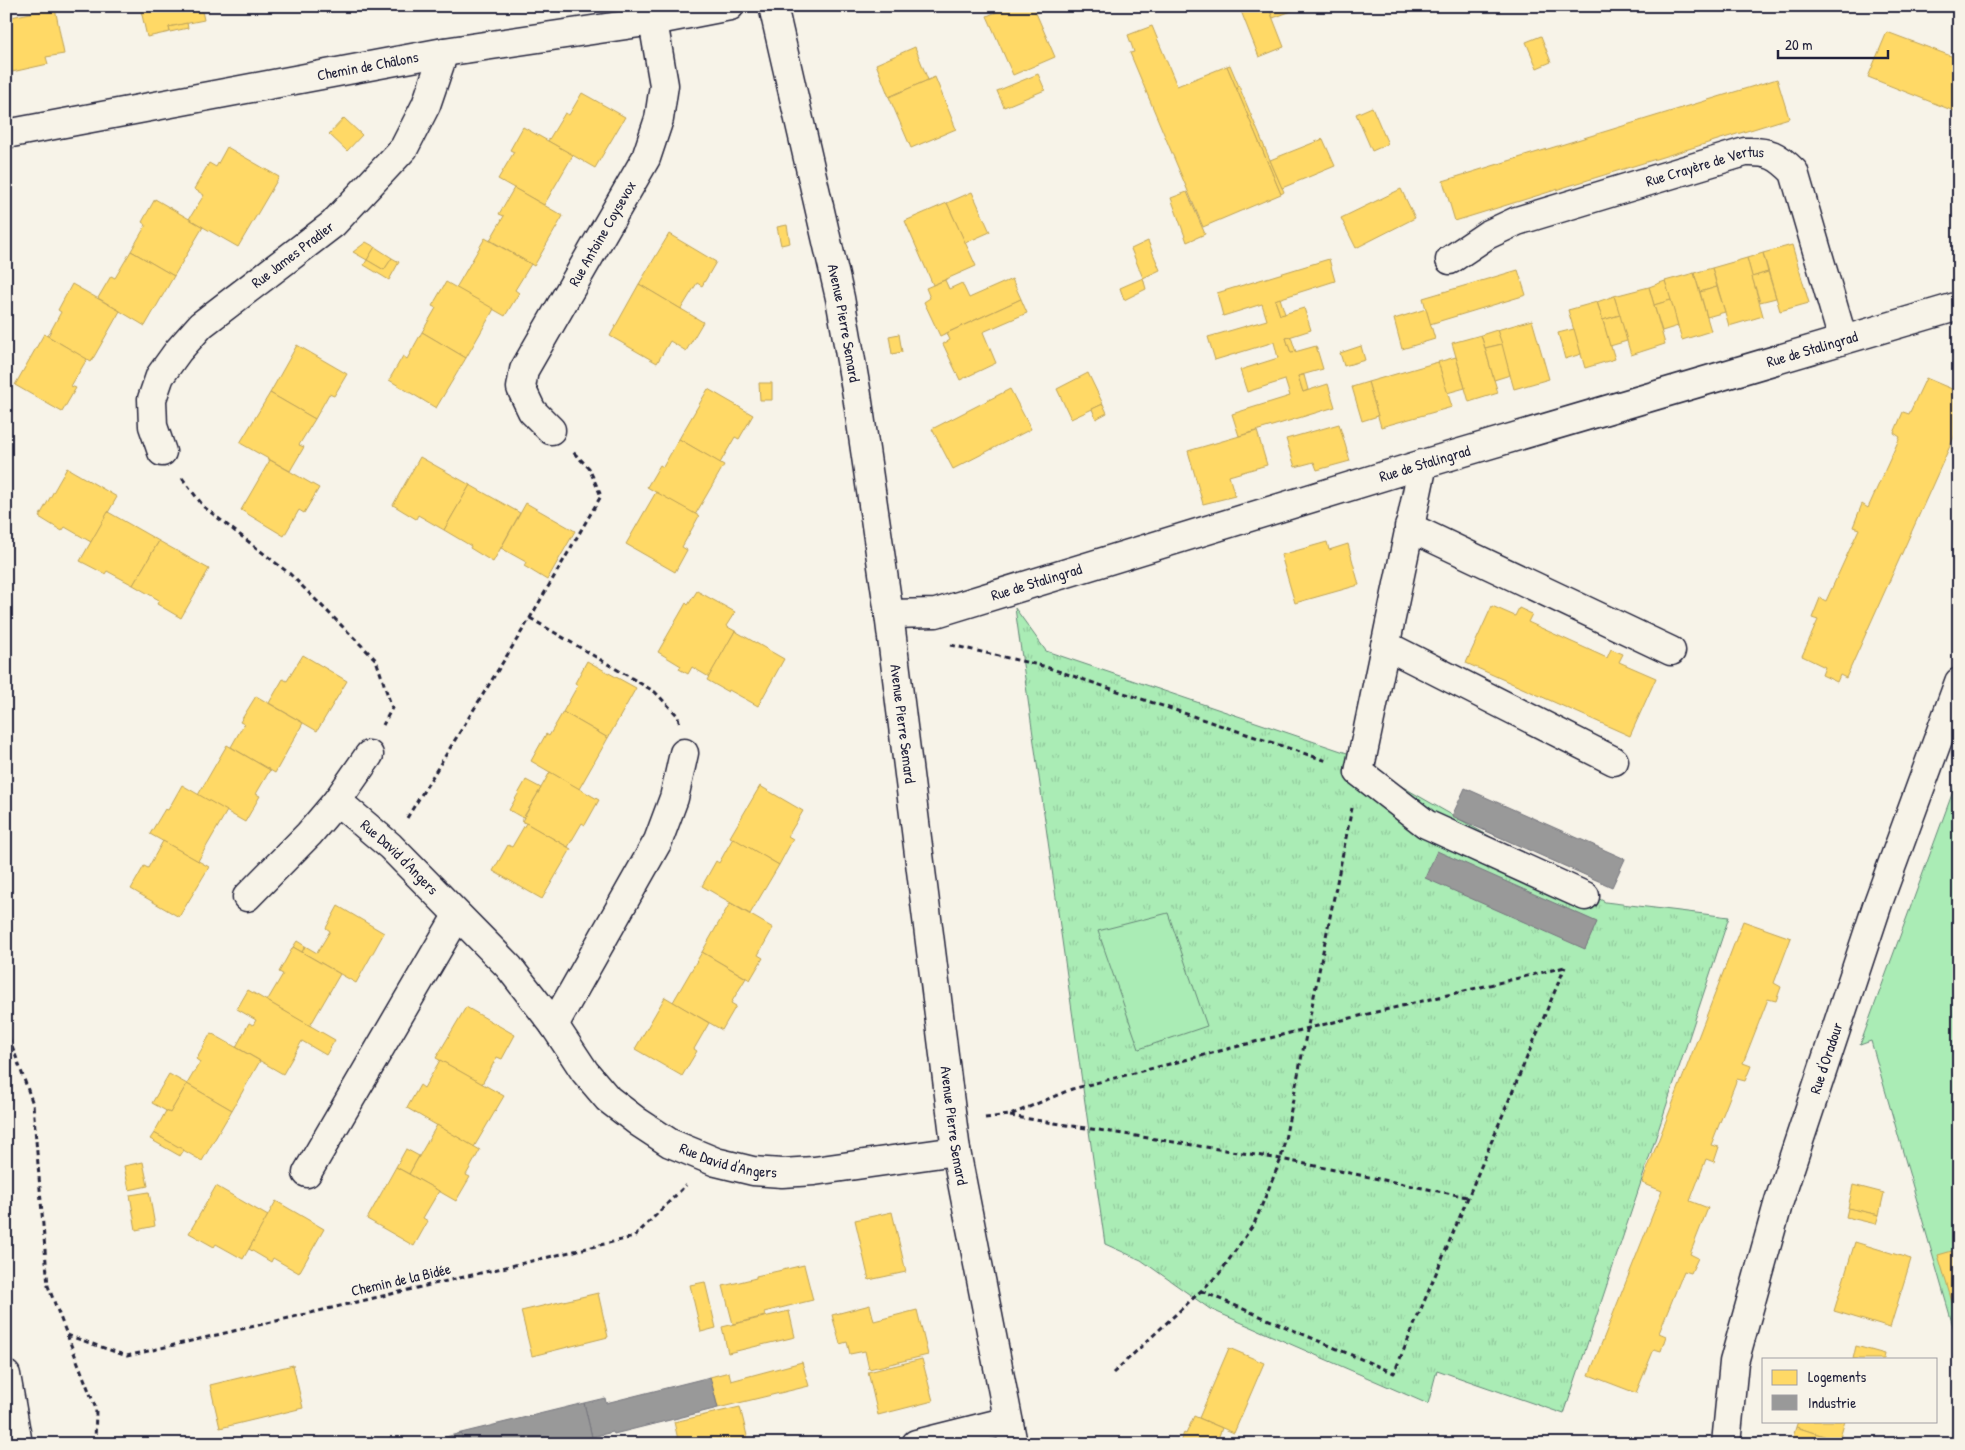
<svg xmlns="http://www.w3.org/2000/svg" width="1965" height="1450" viewBox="0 0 1965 1450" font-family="'Patrick Hand',sans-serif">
	<defs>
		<pattern id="grass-tufts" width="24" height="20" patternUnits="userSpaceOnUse" patternTransform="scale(1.25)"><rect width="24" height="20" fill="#aaecb5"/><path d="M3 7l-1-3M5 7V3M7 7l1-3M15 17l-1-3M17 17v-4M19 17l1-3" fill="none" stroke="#92ca9d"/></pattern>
	</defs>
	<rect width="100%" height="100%" fill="#f7f3e8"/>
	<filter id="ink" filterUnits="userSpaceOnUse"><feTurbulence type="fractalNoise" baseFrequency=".02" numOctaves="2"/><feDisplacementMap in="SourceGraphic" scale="10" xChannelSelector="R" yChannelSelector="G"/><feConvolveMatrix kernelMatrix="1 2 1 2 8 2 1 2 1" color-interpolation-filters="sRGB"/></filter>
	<g filter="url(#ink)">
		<polygon fill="url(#grass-tufts)" stroke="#668778" points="1015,608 1046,651 1353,755 1394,782 1605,902 1729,917 1564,1414 1437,1370 1428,1404 1210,1309 1141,1260 1105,1244"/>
		<g fill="#aaecb5" stroke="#668778">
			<polygon points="1959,775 1959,1347 1871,1041 1860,1045"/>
			<polygon points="1168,913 1207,1026 1139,1049 1098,931"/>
		</g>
		<g fill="#ffd966" stroke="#bda259">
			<polygon points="140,6 201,6 204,20 169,27 170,32 147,37"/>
			<polygon points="1010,6 1033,6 1055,57 1013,75 987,16"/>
			<polygon points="1239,6 1268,6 1284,47 1259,57"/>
			<polygon points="1268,6 1296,6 1297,9 1273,18"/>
			<polygon points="55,8 64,54 46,57 48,64 12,72 10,63 6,64 6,18"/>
			<polygon points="187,23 188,28 170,32 169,27"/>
			<polygon points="1152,26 1177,86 1227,66 1281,194 1203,227 1130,53 1134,52 1128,35"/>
			<polygon points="1887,32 1959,59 1959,113 1868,77"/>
			<polygon points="1541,36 1551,62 1537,68 1526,42"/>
			<polygon points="915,47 928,80 889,97 876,64"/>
			<polygon points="10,63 12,72 6,73 6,64"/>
			<polygon points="1230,65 1270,160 1284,192 1281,194 1227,66"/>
			<polygon points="1038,74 1045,90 1004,107 997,91"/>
			<polygon points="935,77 956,129 911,148 889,97"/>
			<polygon points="1777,79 1789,118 1455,221 1443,181"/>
			<polygon points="582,93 625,117 595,168 548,141 565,113 569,115"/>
			<polygon points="1372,107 1388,144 1372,151 1356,114"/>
			<polygon points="344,118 362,135 347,151 329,134"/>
			<polygon points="523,127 573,155 544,205 498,179 514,152 510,150"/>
			<polygon points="1323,139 1335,166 1282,188 1270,160"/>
			<polygon points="227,147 279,177 238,247 189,219 204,195 194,189 209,163 216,167"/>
			<polygon points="514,188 563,216 534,266 490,240 504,216 499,214"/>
			<polygon points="1401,189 1415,218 1356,248 1341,218"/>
			<polygon points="972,192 990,232 965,243 947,203"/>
			<polygon points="1187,192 1205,234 1187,242 1171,198"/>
			<polygon points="155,199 203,227 174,276 131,251 146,225 142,222"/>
			<polygon points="947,203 976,266 933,285 905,221"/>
			<polygon points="787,225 790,243 781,245 777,227"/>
			<polygon points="669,234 716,262 702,286 697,283 681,309 639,284"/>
			<polygon points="485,238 531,264 515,290 519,293 505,316 456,288"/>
			<polygon points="1148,241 1160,270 1143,278 1131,249"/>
			<polygon points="366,242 375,247 367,260 353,252"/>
			<polygon points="1792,245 1809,303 1780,311 1763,253"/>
			<polygon points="375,247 392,258 384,270 367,260"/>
			<polygon points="131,251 174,276 145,326 98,298 111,276 115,278"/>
			<polygon points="1763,253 1768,272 1752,277 1747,258"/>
			<polygon points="392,258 399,262 389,280 364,265 367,260 384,270"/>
			<polygon points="1747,258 1763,316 1729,326 1712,268"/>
			<polygon points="1329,259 1335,281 1275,300 1280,315 1304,308 1311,330 1286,338 1291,353 1316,346 1323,369 1298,376 1303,392 1328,384 1335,407 1239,436 1232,414 1290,396 1285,380 1247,392 1240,370 1278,358 1274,342 1215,360 1208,337 1267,320 1262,304 1223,316 1217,293"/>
			<polygon points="1712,268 1717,287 1700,292 1694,273"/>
			<polygon points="1518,270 1526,295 1430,324 1423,298"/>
			<polygon points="1768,272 1776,298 1760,302 1752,277"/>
			<polygon points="1694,273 1711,331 1682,340 1665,281"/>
			<polygon points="1143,278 1146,289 1124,300 1120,288"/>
			<polygon points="1012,279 1021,299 940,336 924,302 930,298 926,288 945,280 949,289 962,283 969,298"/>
			<polygon points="1665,281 1671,300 1654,305 1649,287"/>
			<polygon points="446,282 494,309 466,358 422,332 436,308 432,306"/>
			<polygon points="72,284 120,311 91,362 48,336 61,312 58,310"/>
			<polygon points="639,284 703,322 686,351 670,341 657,363 610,336"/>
			<polygon points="1649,287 1665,344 1631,355 1614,296"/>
			<polygon points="1717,287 1725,312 1707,317 1700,292"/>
			<polygon points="1614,296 1620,315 1603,320 1597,302"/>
			<polygon points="1280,298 1285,314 1280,315 1275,300"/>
			<polygon points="1021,299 1027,313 983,332 996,363 960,380 943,344 950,340 947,333"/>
			<polygon points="1671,300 1678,326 1662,331 1654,305"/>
			<polygon points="1597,302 1615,359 1585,368 1568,310"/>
			<polygon points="1426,309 1435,339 1402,349 1394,319"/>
			<polygon points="1620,315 1627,341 1610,346 1603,320"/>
			<polygon points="1532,320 1549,379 1514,389 1497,330"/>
			<polygon points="1574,329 1581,354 1565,359 1558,333"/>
			<polygon points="1497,330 1502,344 1485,348 1481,335"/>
			<polygon points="422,332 466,358 436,408 389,380 403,356 407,359"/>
			<polygon points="44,334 87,359 71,386 76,388 62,412 15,385"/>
			<polygon points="899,334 902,352 892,354 889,336"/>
			<polygon points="1481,335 1498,393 1469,402 1452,343"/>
			<polygon points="1291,337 1296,352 1291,353 1286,338"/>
			<polygon points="1502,344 1510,375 1494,380 1485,348"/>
			<polygon points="297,345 347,374 334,396 329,394 315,419 270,393"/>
			<polygon points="1361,346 1365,360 1344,366 1340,353"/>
			<polygon points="1456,357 1465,388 1447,393 1438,362"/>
			<polygon points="1438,362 1452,407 1381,427 1368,382"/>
			<polygon points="1088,373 1103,404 1071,419 1057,389"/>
			<polygon points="1304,375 1308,390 1303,392 1298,376"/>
			<polygon points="1926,378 1959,392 1959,426 1846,678 1840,675 1837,682 1822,675 1825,667 1802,656 1818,620 1812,618 1820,598 1826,601 1859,529 1853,527 1862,504 1868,508 1900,437 1894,433 1903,412 1909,414"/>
			<polygon points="1368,382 1378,416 1362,421 1352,387"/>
			<polygon points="759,383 772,383 772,400 760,400"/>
			<polygon points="708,389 753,415 739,439 735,437 720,463 679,439"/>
			<polygon points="1010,389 1031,429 953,469 932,429"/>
			<polygon points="270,393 315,419 299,445 304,447 290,471 240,443"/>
			<polygon points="1103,404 1107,413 1096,419 1092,409"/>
			<polygon points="1339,424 1350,461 1317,470 1314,462 1295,467 1286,439"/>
			<polygon points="1257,431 1267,465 1229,476 1235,496 1203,504 1188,451"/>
			<polygon points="679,439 724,465 695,515 647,487 660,465 663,467"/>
			<polygon points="420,457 470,485 444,530 418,515 416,519 393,505"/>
			<polygon points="270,460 319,488 304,513 299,510 284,536 241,510"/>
			<polygon points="67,468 117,497 91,542 65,527 62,531 39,517"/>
			<polygon points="470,485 520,513 493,562 470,548 471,546 444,530"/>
			<polygon points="656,492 699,516 682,547 687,550 675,572 626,544"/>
			<polygon points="526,503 575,531 547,580 524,566 526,562 501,548"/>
			<polygon points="108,512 159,541 133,585 107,571 105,574 80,561"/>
			<polygon points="159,541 209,569 181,618 157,604 159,600 133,585"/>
			<polygon points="1327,542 1329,550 1348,544 1359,585 1295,603 1281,555"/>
			<polygon points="697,591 735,612 726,626 735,631 709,677 692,667 688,674 679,669 681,666 658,652 686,603 688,605"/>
			<polygon points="1492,606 1515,616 1519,608 1532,614 1528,622 1607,658 1611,649 1623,654 1619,662 1656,678 1630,736 1466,663"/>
			<polygon points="735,631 784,659 758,706 729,690 728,692 707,680"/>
			<polygon points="303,655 347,681 317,731 269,703 283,679 287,681"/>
			<polygon points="587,661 636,688 608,738 563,712 578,685 575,683"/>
			<polygon points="256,696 303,723 275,773 231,747 244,724 240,722"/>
			<polygon points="563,712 608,738 579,789 531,761 546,734 549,736"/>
			<polygon points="227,745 270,770 256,794 260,796 245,822 198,795"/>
			<polygon points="550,772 599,800 585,825 582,823 568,847 522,821"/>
			<polygon points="526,780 541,788 523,818 509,810"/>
			<polygon points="182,785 227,811 198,861 150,834 165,809 168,810"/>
			<polygon points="760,786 803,811 788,836 793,839 779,865 730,837"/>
			<polygon points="526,823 571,849 542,899 493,871 508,845 512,847"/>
			<polygon points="733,838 779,865 750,914 702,886 716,861 719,863"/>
			<polygon points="163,841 209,867 179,917 131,889 144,866 148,868"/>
			<polygon points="730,903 773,928 758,955 763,958 750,980 702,952"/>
			<polygon points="338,906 384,933 356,983 302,952 305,946 317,953 330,931 326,928"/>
			<polygon points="1743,921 1791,938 1774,983 1781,987 1776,1001 1768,999 1743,1063 1751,1066 1745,1081 1737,1079 1711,1145 1719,1147 1714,1162 1706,1159 1690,1201 1708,1208 1690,1254 1698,1258 1691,1273 1684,1271 1659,1333 1666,1336 1661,1351 1654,1349 1636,1393 1589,1375 1662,1191 1642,1183"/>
			<polygon points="297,941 305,946 302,952 293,947"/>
			<polygon points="293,947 340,974 310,1026 267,1001 283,974 279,972"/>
			<polygon points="702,952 746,978 731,1003 736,1006 722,1030 673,1002"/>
			<polygon points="248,990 335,1040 326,1055 302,1041 283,1074 236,1047 249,1023 253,1025 256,1020 237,1009"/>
			<polygon points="665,997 709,1023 694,1049 697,1051 682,1076 635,1049"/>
			<polygon points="466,1007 515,1035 502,1059 497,1057 482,1084 436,1058"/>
			<polygon points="211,1033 260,1061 232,1110 187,1084 200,1062 196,1059"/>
			<polygon points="440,1060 504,1096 474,1147 407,1108 420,1085 424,1088"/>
			<polygon points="169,1074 187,1084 170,1113 152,1103"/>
			<polygon points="187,1084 232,1110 202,1161 154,1133 166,1111 170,1113"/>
			<polygon points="437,1125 480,1150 466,1175 470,1177 456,1201 409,1174"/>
			<polygon points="154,1133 184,1150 180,1156 150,1139"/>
			<polygon points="406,1149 419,1156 409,1174 396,1167"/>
			<polygon points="143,1162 148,1186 129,1190 124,1166"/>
			<polygon points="396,1167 439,1191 423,1218 428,1221 414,1246 367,1219"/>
			<polygon points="1853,1185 1884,1193 1879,1215 1848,1208"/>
			<polygon points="216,1186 268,1216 243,1259 216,1244 214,1247 189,1233"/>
			<polygon points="149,1192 155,1226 136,1230 130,1195"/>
			<polygon points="276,1201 324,1229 299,1273 273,1258 271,1262 249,1249"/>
			<polygon points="1848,1208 1879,1215 1876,1224 1846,1217"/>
			<polygon points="892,1212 906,1272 869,1280 855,1220"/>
			<polygon points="1855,1242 1911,1259 1890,1328 1834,1311"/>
			<polygon points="1959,1249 1959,1325 1938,1255"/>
			<polygon points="804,1265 813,1300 764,1312 765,1316 733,1324 723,1286 756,1278 756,1276"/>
			<polygon points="705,1282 716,1328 701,1332 690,1285"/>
			<polygon points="598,1293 608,1337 532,1356 521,1311"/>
			<polygon points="870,1305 874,1321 917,1310 928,1355 869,1369 865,1351 850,1354 847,1342 840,1344 832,1315"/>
			<polygon points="789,1311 795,1337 728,1353 722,1327"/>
			<polygon points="1856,1346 1885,1354 1884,1359 1853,1359"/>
			<polygon points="1229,1348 1264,1363 1234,1433 1199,1418"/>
			<polygon points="922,1359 933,1401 878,1415 868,1372"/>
			<polygon points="802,1362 809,1386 718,1408 710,1377 729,1372 731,1381"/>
			<polygon points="293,1365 303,1408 220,1428 210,1385"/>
			<polygon points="740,1407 749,1444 679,1444 674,1422"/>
			<polygon points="1194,1416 1222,1428 1216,1444 1179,1444 1184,1433 1186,1434"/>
			<polygon points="1798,1421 1845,1421 1839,1441 1796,1427"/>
			<polygon points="1796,1427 1839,1441 1838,1444 1791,1444"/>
		</g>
		<g fill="#999" stroke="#75757d">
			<polygon points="1465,788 1625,859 1612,887 1452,816"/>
			<polygon points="1437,851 1597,922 1585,949 1425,878"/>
			<polygon points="710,1377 718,1408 614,1434 613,1432 592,1437 584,1403 605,1398 606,1403"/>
			<polygon points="584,1403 592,1437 565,1444 463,1444 461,1433"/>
			<polygon points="461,1433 463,1444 418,1444"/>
		</g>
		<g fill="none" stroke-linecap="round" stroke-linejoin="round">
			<g stroke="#22223b" stroke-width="31">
				<g id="minor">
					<path id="s1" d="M6 134 444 52 653 21 730 6"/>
					<path id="s2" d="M1450 260 1487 235 1517 221 1745 152C1769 151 1777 155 1794 172L1843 340"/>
					<path id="s3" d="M551 430 532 411 521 388 524 370 646 158 659 119 664 85 653 21"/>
					<path id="s4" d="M162 452 153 426 152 399 160 376 178 351 201 325 333 224 404 148 426 105 444 52"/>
					<polyline points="1423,464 1359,772 1426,824 1585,896"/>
					<polyline points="1409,527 1671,651"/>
					<path id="s5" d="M889 614 936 613 1423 464 1959 306"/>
					<polyline points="1385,645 1614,761"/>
					<path id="s6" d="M337 801 390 846 509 967 554 1025 585 1072 608 1099 638 1122 670 1143 716 1162 753 1171 782 1173 814 1171 956 1151"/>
					<polyline points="247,897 309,834 337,801 369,755"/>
					<polyline points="554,1025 658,841 674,798 684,753"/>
					<polyline points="307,1173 457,916"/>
					<polyline points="6,1375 18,1444"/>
					<polyline points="916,1444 1008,1421"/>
					<path id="s7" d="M1726 1444 1734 1362 1779 1201 1878 903 1959 682"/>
				</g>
			</g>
			<g stroke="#22223b" stroke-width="31">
				<g id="major">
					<path id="s8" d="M773 6 840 298 857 395 889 614 956 1151 1013 1444"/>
				</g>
			</g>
			<g stroke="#22223b" stroke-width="3" stroke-dasharray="5 4" stroke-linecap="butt">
				<polyline points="182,478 204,507 290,574 376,660 392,708 383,725"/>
				<polyline points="530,618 655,692 678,716 679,722"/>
				<polyline points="951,645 1043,666 1327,761"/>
				<polyline points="407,818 530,618 601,496 589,468 573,452"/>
				<polyline points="6,1029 33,1104 48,1286 96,1409 95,1444"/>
				<polyline points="1010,1116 1281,1159 1467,1197"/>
				<polyline points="985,1118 1010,1115 1072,1089 1309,1028 1565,967"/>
				<polyline points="1201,1291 1394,1373 1565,967"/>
				<polyline points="67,1335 127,1356 634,1237 686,1185"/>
				<polyline points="1113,1373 1219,1274 1254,1224 1281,1159 1352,808"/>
			</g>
			<use href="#minor" stroke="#f7f3e8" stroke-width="28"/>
			<use href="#major" stroke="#f7f3e8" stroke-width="28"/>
		</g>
	</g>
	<g text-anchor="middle" stroke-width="5" stroke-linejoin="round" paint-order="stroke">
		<g font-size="15" fill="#22223b" stroke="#f7f3e8">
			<text dy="5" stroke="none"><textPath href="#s1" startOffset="368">Chemin de Châlons</textPath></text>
			<text dy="5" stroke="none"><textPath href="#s2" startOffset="274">Rue Crayère de Vertus</textPath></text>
			<text dy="5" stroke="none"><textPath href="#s3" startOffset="228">Rue Antoine Coysevox</textPath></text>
			<text dy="5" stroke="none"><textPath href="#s4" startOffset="260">Rue James Pradier</textPath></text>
			<text dy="5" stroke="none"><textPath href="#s8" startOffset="325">Avenue Pierre Semard</textPath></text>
			<text dy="5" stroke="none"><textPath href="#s5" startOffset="962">Rue de Stalingrad</textPath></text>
			<text dy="5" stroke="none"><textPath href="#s5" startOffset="558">Rue de Stalingrad</textPath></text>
			<text dy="5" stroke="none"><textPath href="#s5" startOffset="152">Rue de Stalingrad</textPath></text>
			<text dy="5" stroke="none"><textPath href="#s8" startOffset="730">Avenue Pierre Semard</textPath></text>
			<text dy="5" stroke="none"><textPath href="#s6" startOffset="84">Rue David d'Angers</textPath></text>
			<text dy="5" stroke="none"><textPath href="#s7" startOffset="400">Rue d'Oradour</textPath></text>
			<text dy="5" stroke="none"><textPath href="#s8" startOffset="1135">Avenue Pierre Semard</textPath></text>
			<text dy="5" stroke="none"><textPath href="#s6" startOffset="542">Rue David d'Angers</textPath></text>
			<text transform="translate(401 1280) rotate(-13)" y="5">Chemin de la Bidée</text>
		</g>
	</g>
	<rect width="1965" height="1450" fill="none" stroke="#f7f3e8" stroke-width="25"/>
	<rect x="12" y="12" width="1940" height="1425" fill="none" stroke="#22223b" stroke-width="2" filter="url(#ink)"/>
	<rect x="1762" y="1358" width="175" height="65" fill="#f7f3e8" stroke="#a29fa3"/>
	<rect x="1772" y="1370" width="25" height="15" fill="#ffd966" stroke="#a29fa3"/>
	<text x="1808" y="1382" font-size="15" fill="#22223b">Logements</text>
	<rect x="1772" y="1395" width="25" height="15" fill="#999999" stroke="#a29fa3"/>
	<text x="1808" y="1408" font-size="15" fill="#22223b">Industrie</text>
	<path d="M1778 50v8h110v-8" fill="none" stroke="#22223b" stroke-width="2.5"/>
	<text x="1785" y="50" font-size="15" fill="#22223b" stroke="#f7f3e8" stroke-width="4" paint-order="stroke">20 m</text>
</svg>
